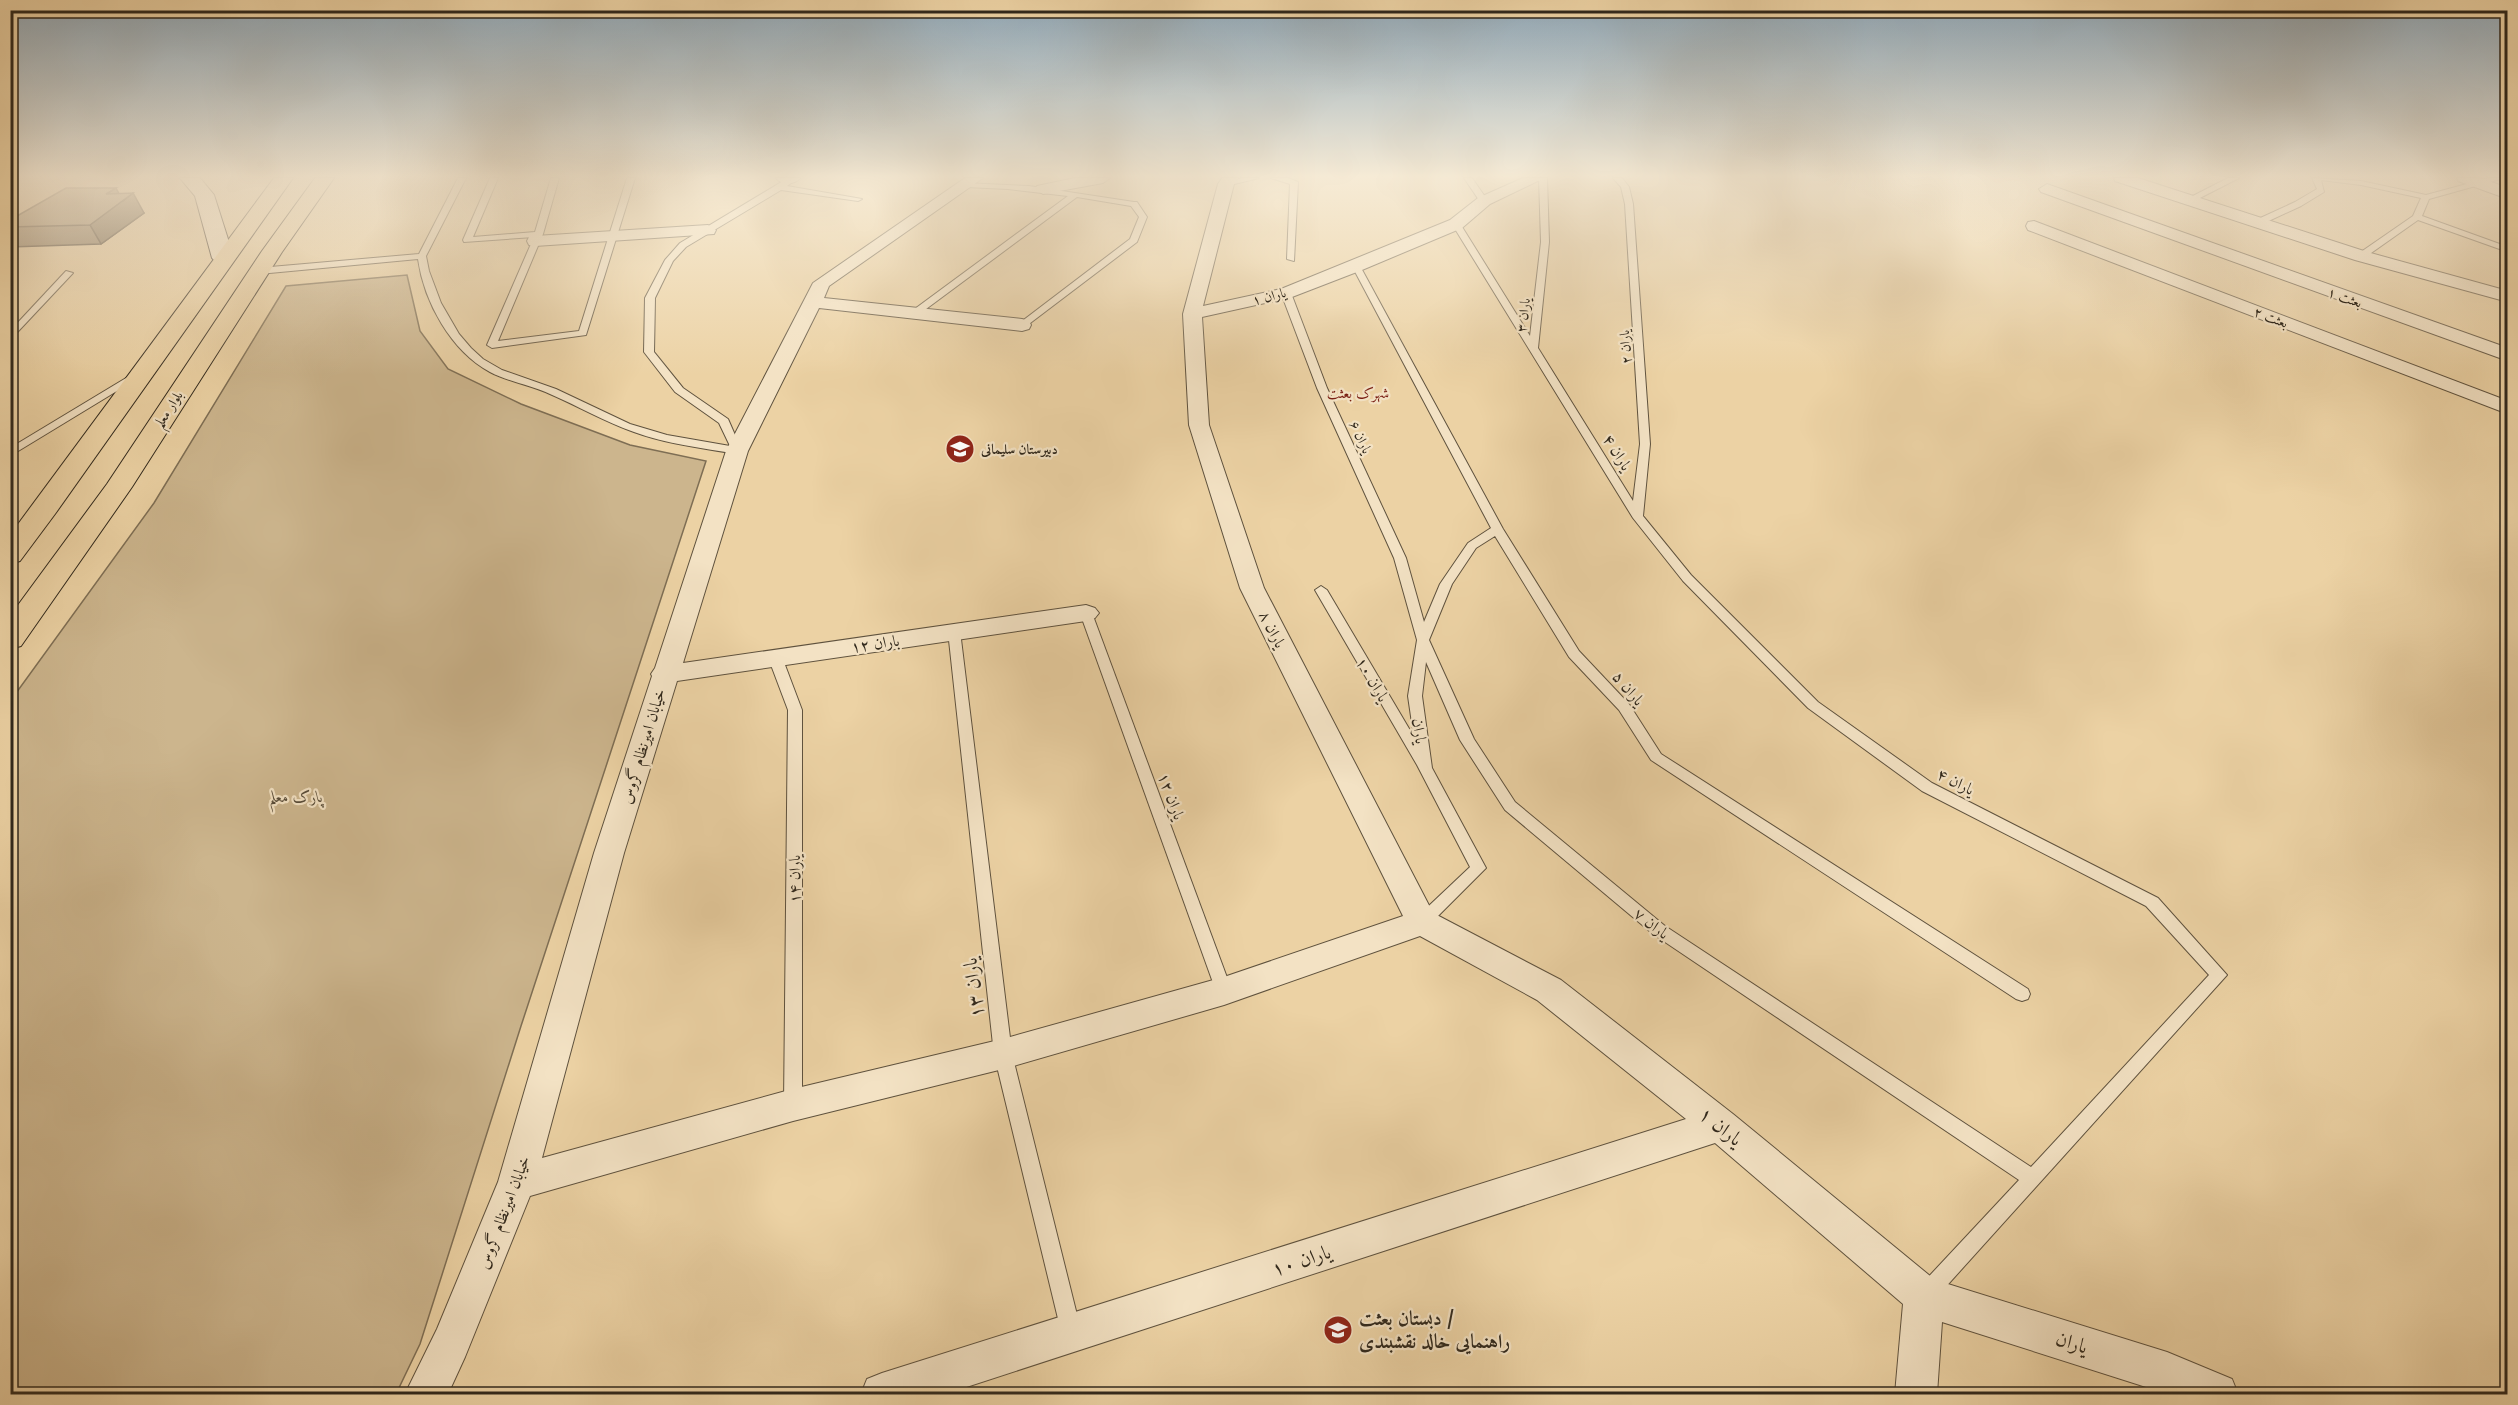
<svg xmlns="http://www.w3.org/2000/svg" width="2518" height="1405" viewBox="0 0 2518 1405" font-family="'Libre Caslon Text',Amiri,serif">
	<rect width="100%" height="100%" fill="#ecd2a4"/>
	<filter id="stains"><feTurbulence type="fractalNoise" baseFrequency=".00333" numOctaves="4"/><feColorMatrix values="0 0 0 0 .2 0 0 0 0 .09 0 0 0 0 .02 0 0 0 .5 -.17"/></filter>
	<radialGradient id="worn" r=".72"><stop offset=".6" stop-color="#630" stop-opacity="0"/><stop offset="1" stop-color="#630" stop-opacity=".3"/></radialGradient>
	<polygon fill="#ccb58d" stroke="#7e6e54" stroke-width="1.5" points="407,275 420,331 448,369 521,404 630,445 706,461 521,1026 420,1344 396,1394 11,1394 11,700 154,503 286,286"/>
	<g fill="none" stroke-linecap="round" stroke-linejoin="round">
		<g stroke="#5f523e" stroke-width="2">
			<g id="service">
				<path d="M458 178H466L426 256 429 271 441 303 459 334 471 348 483 359 502 370 556 389 630 424 667 435 730 446 719 423 675 392 644 352 645 298 665 260 680 243 788 178 795 180 787 186 862 199 858 201 781 190 686 247 673 261 655 298 654 352 683 388 728 419 742 451 737 454C702 448 667 444 634 432 605 422 578 406 550 394 531 385 509 382 490 372 451 351 424 302 418 259L259 274 255 271 259 268 419 254Z"/>
				<polygon points="490,178 498,178 473,237 535,232 551,178 559,178 543,234 498,341 579,331 627,178 635,178 586,335 492,348 487,345 534,237 464,242 463,240"/>
				<polygon points="1242,178 1259,178 1226,186 1222,184"/>
				<polygon points="1271,178 1288,178 1298,182 1294,261 1287,259 1290,184"/>
				<polygon points="1464,178 1472,178 1488,201 1487,203 1481,203"/>
				<polygon points="1539,178 1547,178 1549,242 1538,348 1633,501 1640,444 1625,204 1621,187 1613,178 1622,178 1629,187 1633,204 1650,444 1643,516 1691,575 1818,702 1932,783 2158,898 2227,975 1933,1301 1926,1304 1919,1301 1916,1294 1919,1287 2019,1180 1653,934 1505,810 1460,740 1426,662 1422,696 1432,768 1486,868 1428,926 1422,928 1416,926 1414,922 1416,918 1470,867 1417,765 1315,590 1321,586 1327,590 1414,737 1408,696 1417,640 1394,558 1317,388 1281,293 1283,291 1291,293 1327,388 1406,558 1424,622 1440,584 1468,543 1491,528 1352,266 1356,263 1360,266 1503,529 1579,651 1629,704 1661,754 2028,989 2030,994 2028,999 2022,1001 2016,999 1651,760 1619,710 1569,657 1495,536 1476,548 1452,584 1429,640 1474,739 1515,802 1665,926 2031,1167 2209,975 2146,906 1922,791 1808,708 1683,581 1633,518 1452,224 1459,222 1530,336 1541,242"/>
				<polygon points="2228,178 2239,178 2192,202 2185,200"/>
				<polygon points="2312,178 2361,181 2426,195 2489,178 2504,178 2429,199 2422,216 2508,247 2508,252 2418,220 2364,258 2358,258 2358,254 2413,216 2421,198 2361,185 2321,180 2324,192 2301,206 2262,224 2256,224 2256,220 2295,202 2317,189"/>
				<polygon points="963,183 1029,186 1134,202 1137,202 1147,217 1137,242 1025,327 1017,325 1130,239 1139,217 1131,206 1077,197 918,315 912,315 912,311 1068,196 1008,189 966,187 963,187"/>
				<polygon points="66,271 73,273 10,340 10,331"/>
				<polygon points="2508,285 2508,291 2496,296 2491,293"/>
				<polygon points="136,372 141,375 140,377 10,456 10,448"/>
				<polygon points="1086,609 1092,613 1232,991 1230,996 1224,998 1218,996 1216,991 1080,613"/>
				<polygon points="954,627 960,631 1012,1054 1081,1331 1078,1338 1071,1341 1064,1338 1061,1331 994,1054 948,631"/>
				<polygon points="775,653 782,657 802,710 802,1105 799,1111 793,1113 787,1111 784,1105 788,710 768,657"/>
			</g>
		</g>
		<g stroke="#5f523e" stroke-width="2">
			<g id="minor">
				<path d="M776 178H800C795 185 781 185 776 178Z"/>
				<polygon points="965,178 983,178 829,286 824,298 1022,319 1029,321 1031,325 1029,329 1022,331 819,308 748,451 683,663 1086,605 1095,608 1099,613 1095,618 1086,621 677,681 624,853 542,1158 793,1089 1003,1039 1224,977 1403,916 1240,588 1189,425 1183,314 1218,184 1222,178 1238,178 1234,184 1203,306 1281,289 1450,220 1478,198 1523,178 1544,178 1490,204 1462,228 1362,270 1292,297 1202,317 1209,425 1264,588 1433,913 1561,980 1733,1114 1935,1280 2167,1352 2232,1379 2238,1394 2168,1394 1942,1322 1937,1394 1895,1394 1903,1304 1715,1143 945,1394 861,1394 867,1379 882,1373 1686,1119 1537,1000 1420,936 1224,1005 1003,1069 793,1121 530,1196 465,1357 448,1394 405,1394 437,1329 498,1182 594,853 652,676 651,674 655,668 726,451 813,283"/>
				<polygon points="1075,178 1110,178 1103,183 1043,194 1035,189 1037,186"/>
				<polygon points="2114,178 2138,178 2367,252 2508,291 2508,302 2355,260 2115,181"/>
				<polygon points="2457,178 2480,178 2508,188 2508,199 2458,181"/>
				<polygon points="2047,184 2508,348 2508,361 2041,192 2039,189"/>
				<polygon points="2034,221 2508,401 2508,414 2028,230 2026,226 2028,222"/>
				<polygon points="708,225 716,230 714,234 535,246 529,245 527,241 529,237 535,236"/>
			</g>
		</g>
		<g stroke="#30281c" stroke-width="2">
			<polygon id="secondary" points="180,178 200,178 214,195 234,258 230,262 223,264 216,262 212,258 195,196"/>
		</g>
		<g stroke="#30281c" stroke-width="2">
			<g id="primary">
				<polygon points="274,178 293,178 55,514 20,561 10,564 10,535"/>
				<polygon points="315,178 334,178 282,252 132,487 21,646 10,649 10,616 107,484 262,251"/>
			</g>
		</g>
		<use href="#service" fill="#f3e2c4" fill-rule="evenodd"/>
		<use href="#minor" fill="#f3e2c4" fill-rule="evenodd"/>
		<use href="#secondary" fill="#f3e2c4" fill-rule="evenodd"/>
		<use href="#primary" fill="#ecd2a4" fill-rule="evenodd"/>
	</g>
	<polygon fill="#7e6e55" stroke="#30281c" stroke-width="1.5" points="119,194 144,213 101,244 10,247 10,220"/>
	<polygon fill="#665a45" stroke="#30281c" stroke-width="1.5" points="116,188 123,201 133,193 144,213 101,244 90,225 106,194"/>
	<polygon fill="#928063" stroke="#30281c" stroke-width="1.5" points="66,188 116,188 106,194 133,193 90,225 10,227 10,220"/>
	<linearGradient id="sky" x2="0" y2="1"><stop stop-color="#90a9ba"/><stop offset="0.47" stop-color="#f6ebd6"/><stop offset="1" stop-color="#f6ebd6" stop-opacity="0"/></linearGradient>
	<rect width="2518" height="375" fill="url(#sky)"/>
	<defs>
		<g id="school-disc" transform="scale(1.5)"><circle r="9.5" fill="#8f2418" stroke="#f3e2c4"/><path d="M0-5L7-2L0 1L-7-2ZM-4 1L0 2.5L4 1V4Q0 6-4 4Z" fill="#fff"/></g>
	</defs>
	<g fill-rule="evenodd">
		<use href="#school-disc" x="960" y="449"/>
		<use href="#school-disc" x="1338" y="1330"/>
	</g>
	<g text-anchor="middle" stroke-width="4.5" stroke-linejoin="round" paint-order="stroke">
		<g font-size="14" fill="#30281c" stroke="#f3e2c4">
			<text transform="translate(1269 296) rotate(-14)" y="5">یاران ۱</text>
			<text transform="translate(2345 297) rotate(20)" y="5">بعثت ۱</text>
			<text transform="translate(1523 315) rotate(-83)" y="5">یاران ۳</text>
			<text transform="translate(2271 317) rotate(21)" y="5">بعثت ۲</text>
			<text transform="translate(1625 347) rotate(-94)" y="5">یاران ۲</text>
			<text transform="translate(168 409) rotate(-57)" y="5">بلوار معلم</text>
			<text transform="translate(1361 437) rotate(65)" y="5">یاران ۶</text>
		</g>
		<g font-size="14" font-weight="bold" fill="#30281c" stroke="#f3e2c4" text-anchor="start">
			<text x="981" y="454">دبیرستان سلیمانی</text>
		</g>
		<g font-size="15" fill="#7a1f14" stroke="#f3e2c4">
			<text x="1358" y="398">شهرک بعثت</text>
		</g>
		<g font-size="16" fill="#30281c" stroke="#f3e2c4">
			<text transform="translate(1618 452) rotate(58)" y="6">یاران ۴</text>
			<text transform="translate(1273 629) rotate(63)" y="6">یاران ۸</text>
			<text transform="translate(875 643) rotate(-8)" y="6">باران ۱۲</text>
			<text transform="translate(1373 679) rotate(60)" y="6">یاران ۱۰</text>
			<text transform="translate(1629 688) rotate(50)" y="6">یاران ۵</text>
			<text transform="translate(1420 731) rotate(82)" y="6">یاران</text>
			<text transform="translate(642 746) rotate(-73)" y="6">خیابان امیرنظام گروس</text>
			<text transform="translate(1956 781) rotate(27)" y="6">یاران ۴</text>
			<text transform="translate(1172 796) rotate(70)" y="6">یاران ۱۲</text>
			<text transform="translate(794 879) rotate(-90)" y="6">یاران ۱۴</text>
			<text transform="translate(1652 923) rotate(38)" y="6">یاران ۷</text>
			<text transform="translate(503 1212) rotate(-69)" y="6">خیابان امیرنظام گروس</text>
		</g>
		<g font-size="16" font-style="italic" fill="#574b38" stroke="#f3e2c4">
			<text x="296" y="802">پارک معلم</text>
		</g>
		<g font-size="20" fill="#30281c" stroke="#f3e2c4">
			<text transform="translate(973 988) rotate(-97)" y="7">یاران ۱۳</text>
			<text transform="translate(1721 1126) rotate(39)" y="7">یاران ۱</text>
			<text transform="translate(1301 1260) rotate(-18)" y="7">یاران ۱۰</text>
			<text transform="translate(2072 1342) rotate(18)" y="7">یاران</text>
		</g>
		<g font-size="20" font-weight="bold" fill="#30281c" stroke="#f3e2c4" text-anchor="start">
			<text x="1359" y="1325">دبستان بعثت /<tspan x="1359" dy="23">راهنمایی خالد نقشبندی</tspan></text>
		</g>
	</g>
	<rect width="2518" height="1405" fill="none" stroke="#ecd2a4" stroke-width="36"/>
	<rect x="12" y="12" width="2494" height="1381" fill="none" stroke="#30281c" stroke-width="3"/>
	<rect x="18" y="18" width="2482" height="1369" fill="none" stroke="#30281c" stroke-width="1.5"/>
	<rect width="100%" height="100%" filter="url(#stains)"/>
	<rect width="100%" height="100%" fill="url(#worn)"/>
</svg>
